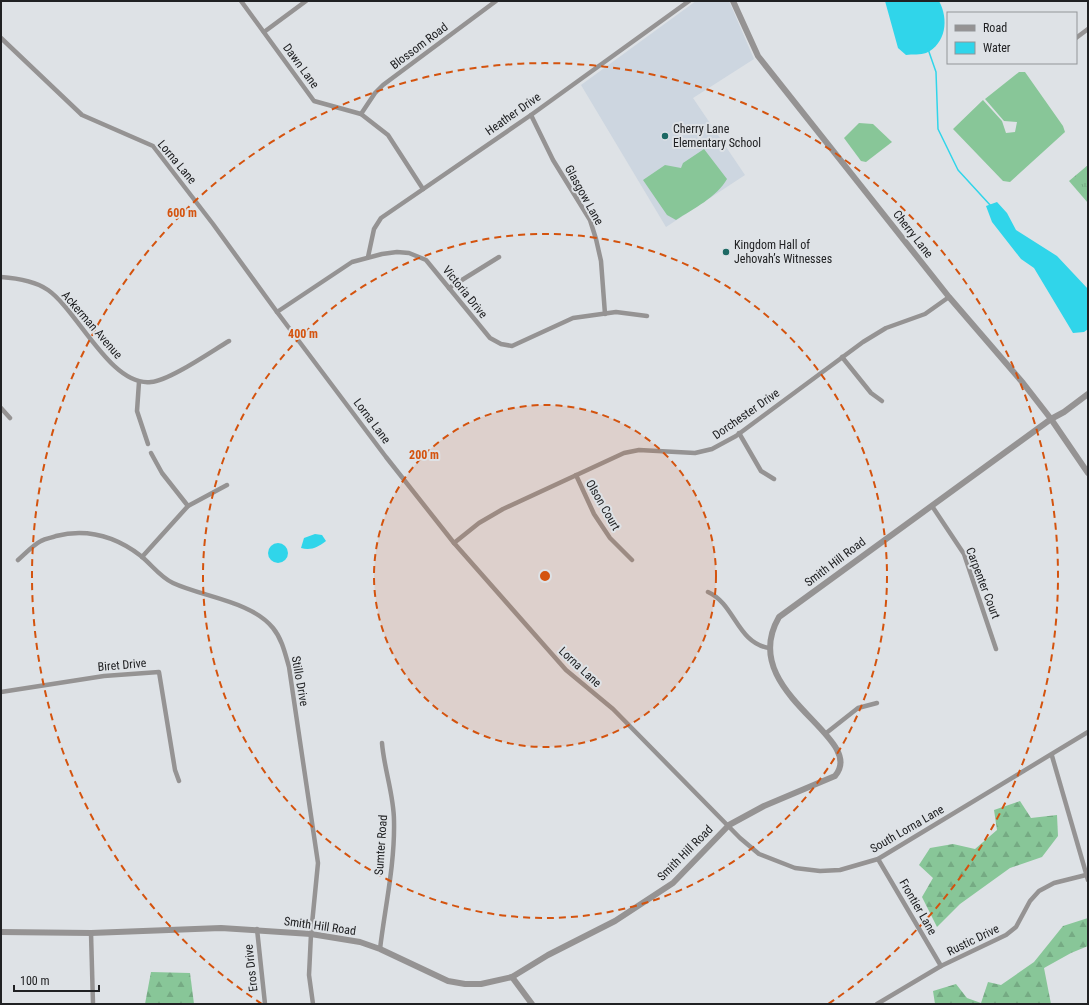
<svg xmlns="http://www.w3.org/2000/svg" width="1089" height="1005" viewBox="0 0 1089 1005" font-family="'Roboto Condensed',sans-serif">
	<defs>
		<pattern id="grass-tufts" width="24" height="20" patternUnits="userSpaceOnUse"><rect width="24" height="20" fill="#88c698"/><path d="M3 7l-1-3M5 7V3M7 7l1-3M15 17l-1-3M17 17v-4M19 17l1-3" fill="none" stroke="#75aa83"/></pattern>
		<pattern id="forest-firs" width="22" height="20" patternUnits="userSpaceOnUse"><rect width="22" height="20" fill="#88c698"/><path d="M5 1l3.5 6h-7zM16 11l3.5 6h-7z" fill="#75aa83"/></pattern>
	</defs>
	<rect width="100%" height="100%" fill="#dee2e6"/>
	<polygon fill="#cdd6e0" points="696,1 729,1 754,59 693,98 745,175 666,227 581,85"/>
	<polygon fill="url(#grass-tufts)" points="1088,165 1088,203 1069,181"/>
	<g fill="url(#forest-firs)">
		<polygon points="1020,801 1031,818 1057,815 1058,836 1042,857 1010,868 960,904 937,927 922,897 933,878 919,865 930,848 953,844 975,849 997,830 994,810"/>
		<polygon points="1088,918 1088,946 1071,953 1044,968 1051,1004 935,1004 933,991 956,984 967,998 981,1003 988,982 1001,985 1034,962 1063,926"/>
		<polygon points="151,972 190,973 194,1004 145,1004"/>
	</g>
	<g fill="#88c698">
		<polygon points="1019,72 1025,72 1063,126 1065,132 1010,182 1003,181 953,129 983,100 1002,121 1006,133 1015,132 1017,122 1004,121 985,99"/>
		<polygon points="859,123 873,124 892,142 866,162 861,161 844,138"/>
		<path d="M704 149 727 179C717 197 693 209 676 220L667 215 643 180 665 165 681 168 683 163Z"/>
	</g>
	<g fill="#30d5ea">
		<path d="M885 1H939C949 19 946 44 926 53 921 55 912 54 906 55L898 48Z"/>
		<polygon points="997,202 1007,213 1016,230 1057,256 1088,289 1088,329 1084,332 1073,333 1034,268 1021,259 992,222 986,206"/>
		<path d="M315 534 322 535 326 541C318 547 311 551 301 548L304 538Z"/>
		<circle cx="278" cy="553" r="10"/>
	</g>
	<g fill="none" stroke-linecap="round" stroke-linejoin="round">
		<polyline stroke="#30d5ea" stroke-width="1.5" points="928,49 936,72 938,129 958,170 991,206"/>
		<g stroke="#959393" stroke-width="4.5">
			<polyline points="241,1 314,101 361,114 388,135 423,189"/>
			<polyline points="264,32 306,1"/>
			<polyline points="1,38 82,115 153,146 213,224 277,312 386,457 454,543 566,670 613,709 740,838 759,854 795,868 820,871 840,870 878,859 1088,732"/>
			<polyline points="1076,38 1088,29"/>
			<polyline points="361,114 375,93 383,85 496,1"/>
			<polyline points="531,115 553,160 590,220 596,239 601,261 605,314"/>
			<polyline points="368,257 374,229 381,218 531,115 689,1"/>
			<path d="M1 277C16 278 35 281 48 290 78 311 111 387 151 382 169 381 212 351 229 341"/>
			<polyline points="449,288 499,257"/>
			<polyline points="277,312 352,262 382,254 397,252 409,253 426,260 490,338 501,344 512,346 573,318 616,312 647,316"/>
			<polyline points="842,357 871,393 882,401"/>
			<polyline points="139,382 137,411 148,444"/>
			<polyline points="1,408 10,418"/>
			<polyline points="739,433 761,471 774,479"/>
			<polyline points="151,453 162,473 188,506"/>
			<polyline points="576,475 594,514 610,538 632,560"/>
			<polyline points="932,506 964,554 996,649"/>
			<polyline points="454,543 479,523 503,509 624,453 639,450 695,453 712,449 736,436 863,342 886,328 925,314 949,297"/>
			<polyline points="142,557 188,506 227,485"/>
			<path d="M18 560C25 554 33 545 41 541 46 538 52 538 56 536 88 528 115 536 141 556 152 565 160 577 173 583 203 597 251 601 273 628 282 639 285 653 289 667L318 863 311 934 309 975 313 1004"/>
			<path d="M708 592C735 604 737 643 769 648"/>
			<polyline points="1,692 104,676 159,672 175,770 179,781"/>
			<polyline points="825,734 858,708 877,703"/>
			<polyline points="1052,756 1088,880"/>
			<polyline points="878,859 941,966"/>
			<polyline points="257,929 265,1004"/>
			<polyline points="91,933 93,1004"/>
			<path d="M380 949C385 907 395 864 394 821 394 795 384 769 382 743"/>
			<polyline points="877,1004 941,966 1006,935 1016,927 1030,901 1039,891 1054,883 1086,875"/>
		</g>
		<g stroke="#959393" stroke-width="6">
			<polyline points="733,1 758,56 949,297 1023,383 1051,419 1088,473"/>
			<path d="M1 932 91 933 221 928 311 934 360 942 380 949 448 981 465 984H481L512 977 548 955 615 921 673 883 729 825 764 806 835 776C869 737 735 693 779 617L1051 419 1064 412 1088 394"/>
			<polyline points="512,977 532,1004"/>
		</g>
	</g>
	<circle cx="545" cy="576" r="171" fill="#d4530e" fill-opacity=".12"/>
	<g fill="none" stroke="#d4530e" stroke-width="2" stroke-dasharray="7 5">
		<circle cx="545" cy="576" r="171"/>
		<circle cx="545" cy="576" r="342"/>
		<path d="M262 1004A513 513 0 1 1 828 1004"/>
	</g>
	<g fill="#1d6964" stroke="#dee2e6" stroke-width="1.5">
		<circle cx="665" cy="136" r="4"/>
		<circle cx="726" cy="252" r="4"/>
	</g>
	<g text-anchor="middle" stroke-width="4" stroke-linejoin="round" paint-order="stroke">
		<g font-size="12" fill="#202123" stroke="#dee2e6">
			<text transform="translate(419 46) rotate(-37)" y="4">Blossom Road</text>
			<text transform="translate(301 66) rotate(54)" y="4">Dawn Lane</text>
			<text transform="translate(513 114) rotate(-35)" y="4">Heather Drive</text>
			<text transform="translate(177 162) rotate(50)" y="4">Lorna Lane</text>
			<text transform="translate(584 195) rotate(61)" y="4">Glasgow Lane</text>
			<text transform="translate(913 234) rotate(52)" y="4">Cherry Lane</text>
			<text transform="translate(465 292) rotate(51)" y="4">Victoria Drive</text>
			<text transform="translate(92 325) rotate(49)" y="4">Ackerman Avenue</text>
			<text transform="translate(746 414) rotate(-35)" y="4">Dorchester Drive</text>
			<text transform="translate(372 421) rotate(53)" y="4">Lorna Lane</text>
			<text transform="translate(603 505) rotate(60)" y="4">Olson Court</text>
			<text transform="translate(835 562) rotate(-37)" y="4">Smith Hill Road</text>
			<text transform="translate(983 583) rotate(69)" y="4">Carpenter Court</text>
			<text transform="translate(122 665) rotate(-5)" y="4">Biret Drive</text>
			<text transform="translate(580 667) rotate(43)" y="4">Lorna Lane</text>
			<text transform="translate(300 681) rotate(80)" y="4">Stillo Drive</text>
			<text transform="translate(907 829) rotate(-30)" y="4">South Lorna Lane</text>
			<text transform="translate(381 845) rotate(-86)" y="4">Sumter Road</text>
			<text transform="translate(685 853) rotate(-45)" y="4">Smith Hill Road</text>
			<text transform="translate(918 907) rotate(60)" y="4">Frontier Lane</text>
			<text transform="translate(320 926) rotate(8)" y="4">Smith Hill Road</text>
			<text transform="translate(973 940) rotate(-26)" y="4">Rustic Drive</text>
			<text transform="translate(251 968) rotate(-96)" y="4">Eros Drive</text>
		</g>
		<g font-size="12" fill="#202123" stroke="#dee2e6" text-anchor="start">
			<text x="673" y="133">Cherry Lane<tspan x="673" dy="14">Elementary School</tspan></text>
			<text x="734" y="249">Kingdom Hall of<tspan x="734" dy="14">Jehovah’s Witnesses</tspan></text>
		</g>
	</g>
	<circle cx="545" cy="576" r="6" fill="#d4530e" stroke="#dee2e6" stroke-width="2"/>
	<g font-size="12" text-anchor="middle" font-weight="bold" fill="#d4530e" stroke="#dee2e6" stroke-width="4" stroke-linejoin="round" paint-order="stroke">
		<text x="182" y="217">600 m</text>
		<text x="303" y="338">400 m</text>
		<text x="424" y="459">200 m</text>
	</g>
	<rect width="1089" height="1005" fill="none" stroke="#202123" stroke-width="4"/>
	<rect x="947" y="12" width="130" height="52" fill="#dee2e6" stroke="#929598"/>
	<rect x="955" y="25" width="20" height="6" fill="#959393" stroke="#929598"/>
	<text x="983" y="32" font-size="12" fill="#202123">Road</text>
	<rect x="955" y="42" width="20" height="12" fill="#30d5ea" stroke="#929598"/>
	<text x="983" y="52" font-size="12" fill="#202123">Water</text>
	<path d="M14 985v6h85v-6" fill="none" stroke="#202123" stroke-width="2"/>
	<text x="20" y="985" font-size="12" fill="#202123" stroke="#dee2e6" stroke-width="3" paint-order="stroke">100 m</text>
</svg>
